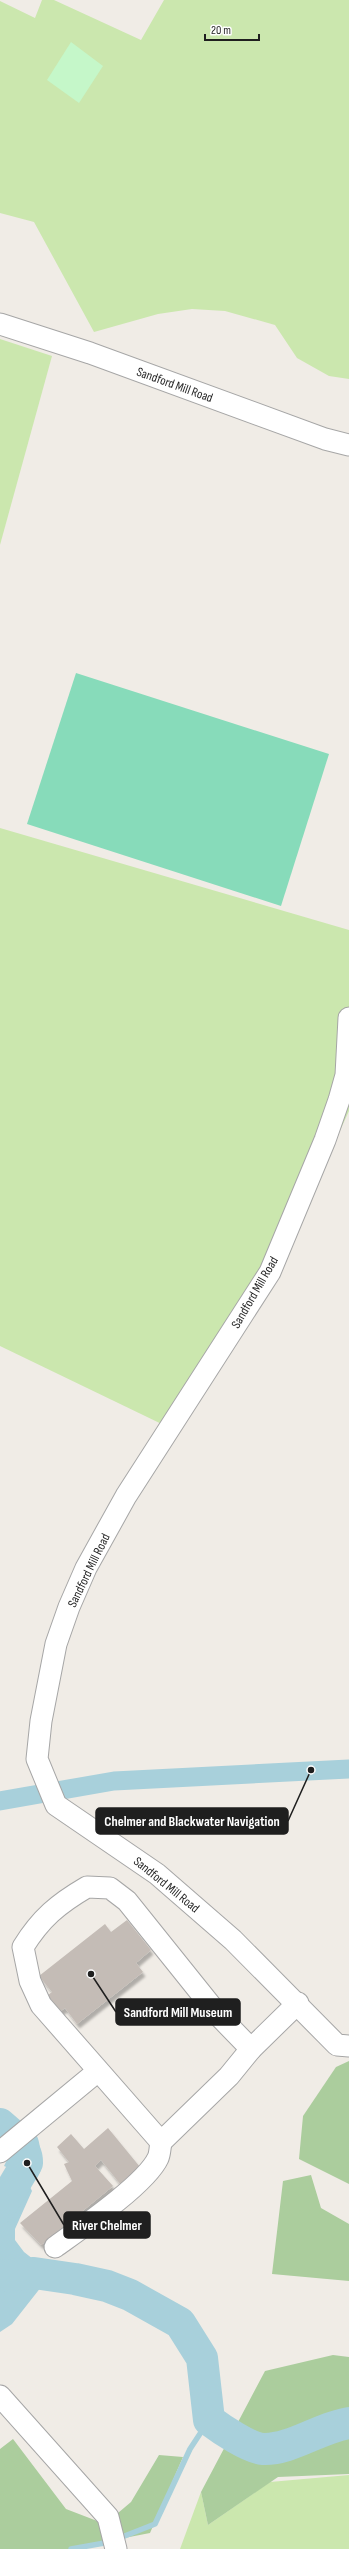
<svg xmlns="http://www.w3.org/2000/svg" width="349" height="2549" viewBox="0 0 349 2549" font-family="'Sofia Sans Condensed',sans-serif">
	<defs>
		<filter id="shadow"><feDropShadow dx="2.5" dy="4.5" stdDeviation="1" flood-color="#0004"/></filter>
	</defs>
	<rect width="100%" height="100%" fill="#f0ece6"/>
	<g fill="#cbe7ae">
		<polygon points="42,0 54,0 141,40 164,0 349,0 349,379 329,376 297,358 275,325 225,311 192,309 158,314 94,332 34,222 0,213 0,1 35,18"/>
		<polygon points="0,339 52,356 0,545"/>
		<polygon points="0,828 349,930 349,1111 274,1274 172,1429 0,1346"/>
		<polygon points="349,2475 349,2549 180,2549 201,2492 208,2525 270,2482"/>
	</g>
	<g fill="#abcd9d">
		<polygon points="349,2061 349,2184 299,2159 303,2116 336,2067"/>
		<polygon points="311,2175 321,2208 349,2224 349,2281 272,2274 283,2181"/>
		<polygon points="333,2355 349,2357 349,2474 278,2477 208,2525 201,2492 265,2371"/>
		<polygon points="13,2439 66,2509 105,2524 131,2502 159,2455 183,2457 150,2533 114,2540 83,2549 0,2549 0,2449"/>
	</g>
	<polygon fill="#c5f7c9" points="71,42 103,66 79,103 47,80"/>
	<polygon fill="#87dbba" points="76,673 329,754 281,906 27,824"/>
	<g fill="#a8d0db">
		<path d="M31 2133C44 2150 47 2161 36 2180L4 2166 12 2149Z"/>
		<polygon points="9,2176 30,2187 32,2191 15,2229 15,2240 24,2252 33,2259 45,2282 12,2324 0,2332 0,2182"/>
	</g>
	<g fill="none" stroke-linecap="round" stroke-linejoin="round">
		<g stroke="#a8d0db" stroke-width="5.5">
			<polyline points="117,2539 155,2524 190,2449 209,2420"/>
			<polyline points="71,2549 110,2542"/>
		</g>
		<polyline stroke="#a8d0db" stroke-width="19" points="0,1801 114,1781 349,1769"/>
		<g stroke="#a8d0db" stroke-width="32">
			<polyline points="0,2124 23,2144 27,2163 0,2208"/>
			<path d="M0 2276 34 2273 75 2279 107 2286 130 2295 180 2323 202 2358 209 2420C221 2429 249 2448 263 2449 291 2450 321 2427 349 2423"/>
		</g>
	</g>
	<g fill="#c4bcb6" filter="url(#shadow)">
		<polygon points="127,1920 151,1950 136,1963 143,1972 77,2024 65,2008 55,2015 43,1999 52,1992 39,1976 105,1924 111,1932"/>
		<polygon points="108,2128 140,2167 121,2185 101,2160 95,2166 113,2186 41,2245 20,2223 72,2181 64,2164 69,2162 57,2147 71,2134 84,2149"/>
	</g>
	<g fill="none" stroke-linecap="round" stroke-linejoin="round">
		<g stroke="#a6a6a6" stroke-width="23">
			<g id="minor">
				<polyline points="0,324 90,353 325,439 349,445"/>
				<polyline points="349,1018 346,1075 339,1100 325,1140 270,1272 126,1496 86,1568 69,1607 56,1644 41,1721 37,1759 56,1805 157,1874 233,1940 337,2045 349,2046"/>
				<path d="M87 1887 110 1888 127 1901 220 2017 251 2049 229 2076 161 2142 41 2005 30 1981 23 1947C41 1918 58 1904 87 1887Z"/>
				<polyline points="251,2049 298,2003"/>
				<polyline points="0,2152 98,2071"/>
				<path d="M55 2247C80 2229 146 2184 158 2158 160 2154 160 2147 161 2142"/>
				<polyline points="0,2396 108,2517 116,2549"/>
			</g>
		</g>
		<use href="#minor" stroke="#fff" stroke-width="21"/>
	</g>
	<g text-anchor="middle" stroke-width="3.5" stroke-linejoin="round" paint-order="stroke">
		<g font-size="13" fill="#1f1f1f" stroke="#fff">
			<text transform="translate(175 384) rotate(20)" y="5">Sandford Mill Road</text>
			<text transform="translate(254 1292) rotate(-60)" y="5">Sandford Mill Road</text>
			<text transform="translate(88 1570) rotate(-64)" y="5">Sandford Mill Road</text>
			<text transform="translate(167 1884) rotate(39)" y="5">Sandford Mill Road</text>
		</g>
	</g>
	<path fill="none" stroke="#1f1f1f" stroke-width="1.5" d="M311 1770L288 1821M91 1974L116 2012M27 2163L64 2225"/>
	<g fill="#1f1f1f" stroke="#fff" stroke-width="1.5">
		<circle cx="311" cy="1770" r="4"/>
		<circle cx="91" cy="1974" r="4"/>
		<circle cx="27" cy="2163" r="4"/>
	</g>
	<g fill="#1f1f1f" stroke="#1f1f1f" stroke-width="1.5">
		<rect x="96" y="1808" width="192" height="26" rx="4"/>
		<rect x="116" y="1999" width="124" height="26" rx="4"/>
		<rect x="64" y="2212" width="86" height="26" rx="4"/>
	</g>
	<g font-size="14" text-anchor="middle" font-weight="bold" fill="#fff">
		<text x="192" y="1826">Chelmer and Blackwater Navigation</text>
		<text x="178" y="2017">Sandford Mill Museum</text>
		<text x="107" y="2230">River Chelmer</text>
	</g>
	<path d="M205 34v6h54v-6" fill="none" stroke="#1f1f1f" stroke-width="2"/>
	<text x="211" y="34" font-size="12" fill="#1f1f1f" stroke="#ffffff" stroke-width="3" paint-order="stroke">20 m</text>
</svg>
